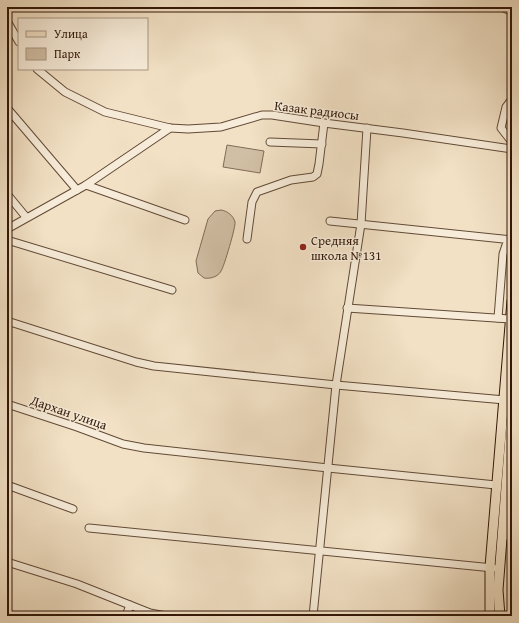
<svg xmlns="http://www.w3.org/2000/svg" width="519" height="623" viewBox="0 0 519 623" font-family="'Gentium Book Plus',serif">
	<rect width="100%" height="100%" fill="#f2e1c5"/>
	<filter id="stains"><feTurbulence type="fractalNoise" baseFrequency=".005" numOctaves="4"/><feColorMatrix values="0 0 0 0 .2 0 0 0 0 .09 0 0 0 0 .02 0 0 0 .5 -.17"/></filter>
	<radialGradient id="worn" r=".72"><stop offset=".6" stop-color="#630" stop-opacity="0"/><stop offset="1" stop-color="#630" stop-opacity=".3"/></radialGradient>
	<g fill="#d1bfa5" stroke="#826b56">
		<polygon points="227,145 264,151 260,173 223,167"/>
		<path d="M221 210C227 211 233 215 235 222 236 226 224 267 221 271 218 277 210 279 204 278L198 273 196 261 208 219 215 211Z"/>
	</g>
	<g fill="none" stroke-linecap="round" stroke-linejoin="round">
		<g stroke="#624a37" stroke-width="9">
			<g id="minor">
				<polyline points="502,7 512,12"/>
				<polyline points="7,21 19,42"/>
				<polyline points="37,69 65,92 105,112 170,128 188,129 221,127 262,115 272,115 324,123 403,133 512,149"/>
				<polyline points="512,99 506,107 501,128 512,142"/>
				<polyline points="7,108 77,190"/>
				<polyline points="270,142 322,144"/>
				<polyline points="86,185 185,220"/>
				<polyline points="7,194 26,217"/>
				<polyline points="330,221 512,240"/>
				<polyline points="7,229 86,185 170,128"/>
				<polyline points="247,239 252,202 257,192 291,180 313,177 317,174 319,164 324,123"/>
				<polyline points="7,240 172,290"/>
				<polyline points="347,308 510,319"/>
				<polyline points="498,318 503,254 506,245 512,240"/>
				<polyline points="7,321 136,362 154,366 336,385 505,400"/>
				<polyline points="7,404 77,427 123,444 144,448 328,468 496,485"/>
				<polyline points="7,485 73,509"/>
				<polyline points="89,528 493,568"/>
				<polyline points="502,532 512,539"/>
				<polyline points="7,562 77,584 150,613 166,616"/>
				<polyline points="126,616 130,605"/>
				<polyline points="313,616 336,385 361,224 367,128"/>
			</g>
		</g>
		<g stroke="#321708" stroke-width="11">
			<g id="major">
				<polyline points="490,616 490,567 512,301"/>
				<polyline points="500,616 498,590 512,410"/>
			</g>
		</g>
		<use href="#minor" stroke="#f7ecd9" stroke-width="7"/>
		<use href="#major" stroke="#f2e1c5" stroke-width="9"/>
	</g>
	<circle fill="#8f2418" stroke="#f7ecd9" stroke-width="1.5" cx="303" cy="247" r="4"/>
	<g text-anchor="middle" stroke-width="3" stroke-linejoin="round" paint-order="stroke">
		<g font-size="13" fill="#321708" stroke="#f7ecd9">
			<text transform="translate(317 110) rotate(7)" y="5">Казак радиосы</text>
			<text transform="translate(69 412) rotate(19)" y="5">Дархан улица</text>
		</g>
		<g font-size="13" fill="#321708" stroke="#f7ecd9" text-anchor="start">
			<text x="311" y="245">Средняя<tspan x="311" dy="15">школа №131</tspan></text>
		</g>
	</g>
	<rect width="519" height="623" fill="none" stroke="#f2e1c5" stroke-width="24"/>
	<rect x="8" y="8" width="503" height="607" fill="none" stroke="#321708" stroke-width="2"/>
	<rect x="12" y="12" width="495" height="599" fill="none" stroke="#321708"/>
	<rect x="18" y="18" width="130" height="52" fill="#f7ecd9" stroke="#a89785"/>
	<rect x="26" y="31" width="20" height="6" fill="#f2e1c5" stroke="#a89785"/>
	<text x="54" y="38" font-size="12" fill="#321708">Улица</text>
	<rect x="26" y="48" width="20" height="12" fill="#d1bfa5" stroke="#a89785"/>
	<text x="54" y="58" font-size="12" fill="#321708">Парк</text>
	<rect width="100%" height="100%" filter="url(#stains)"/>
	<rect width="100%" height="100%" fill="url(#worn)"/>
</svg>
